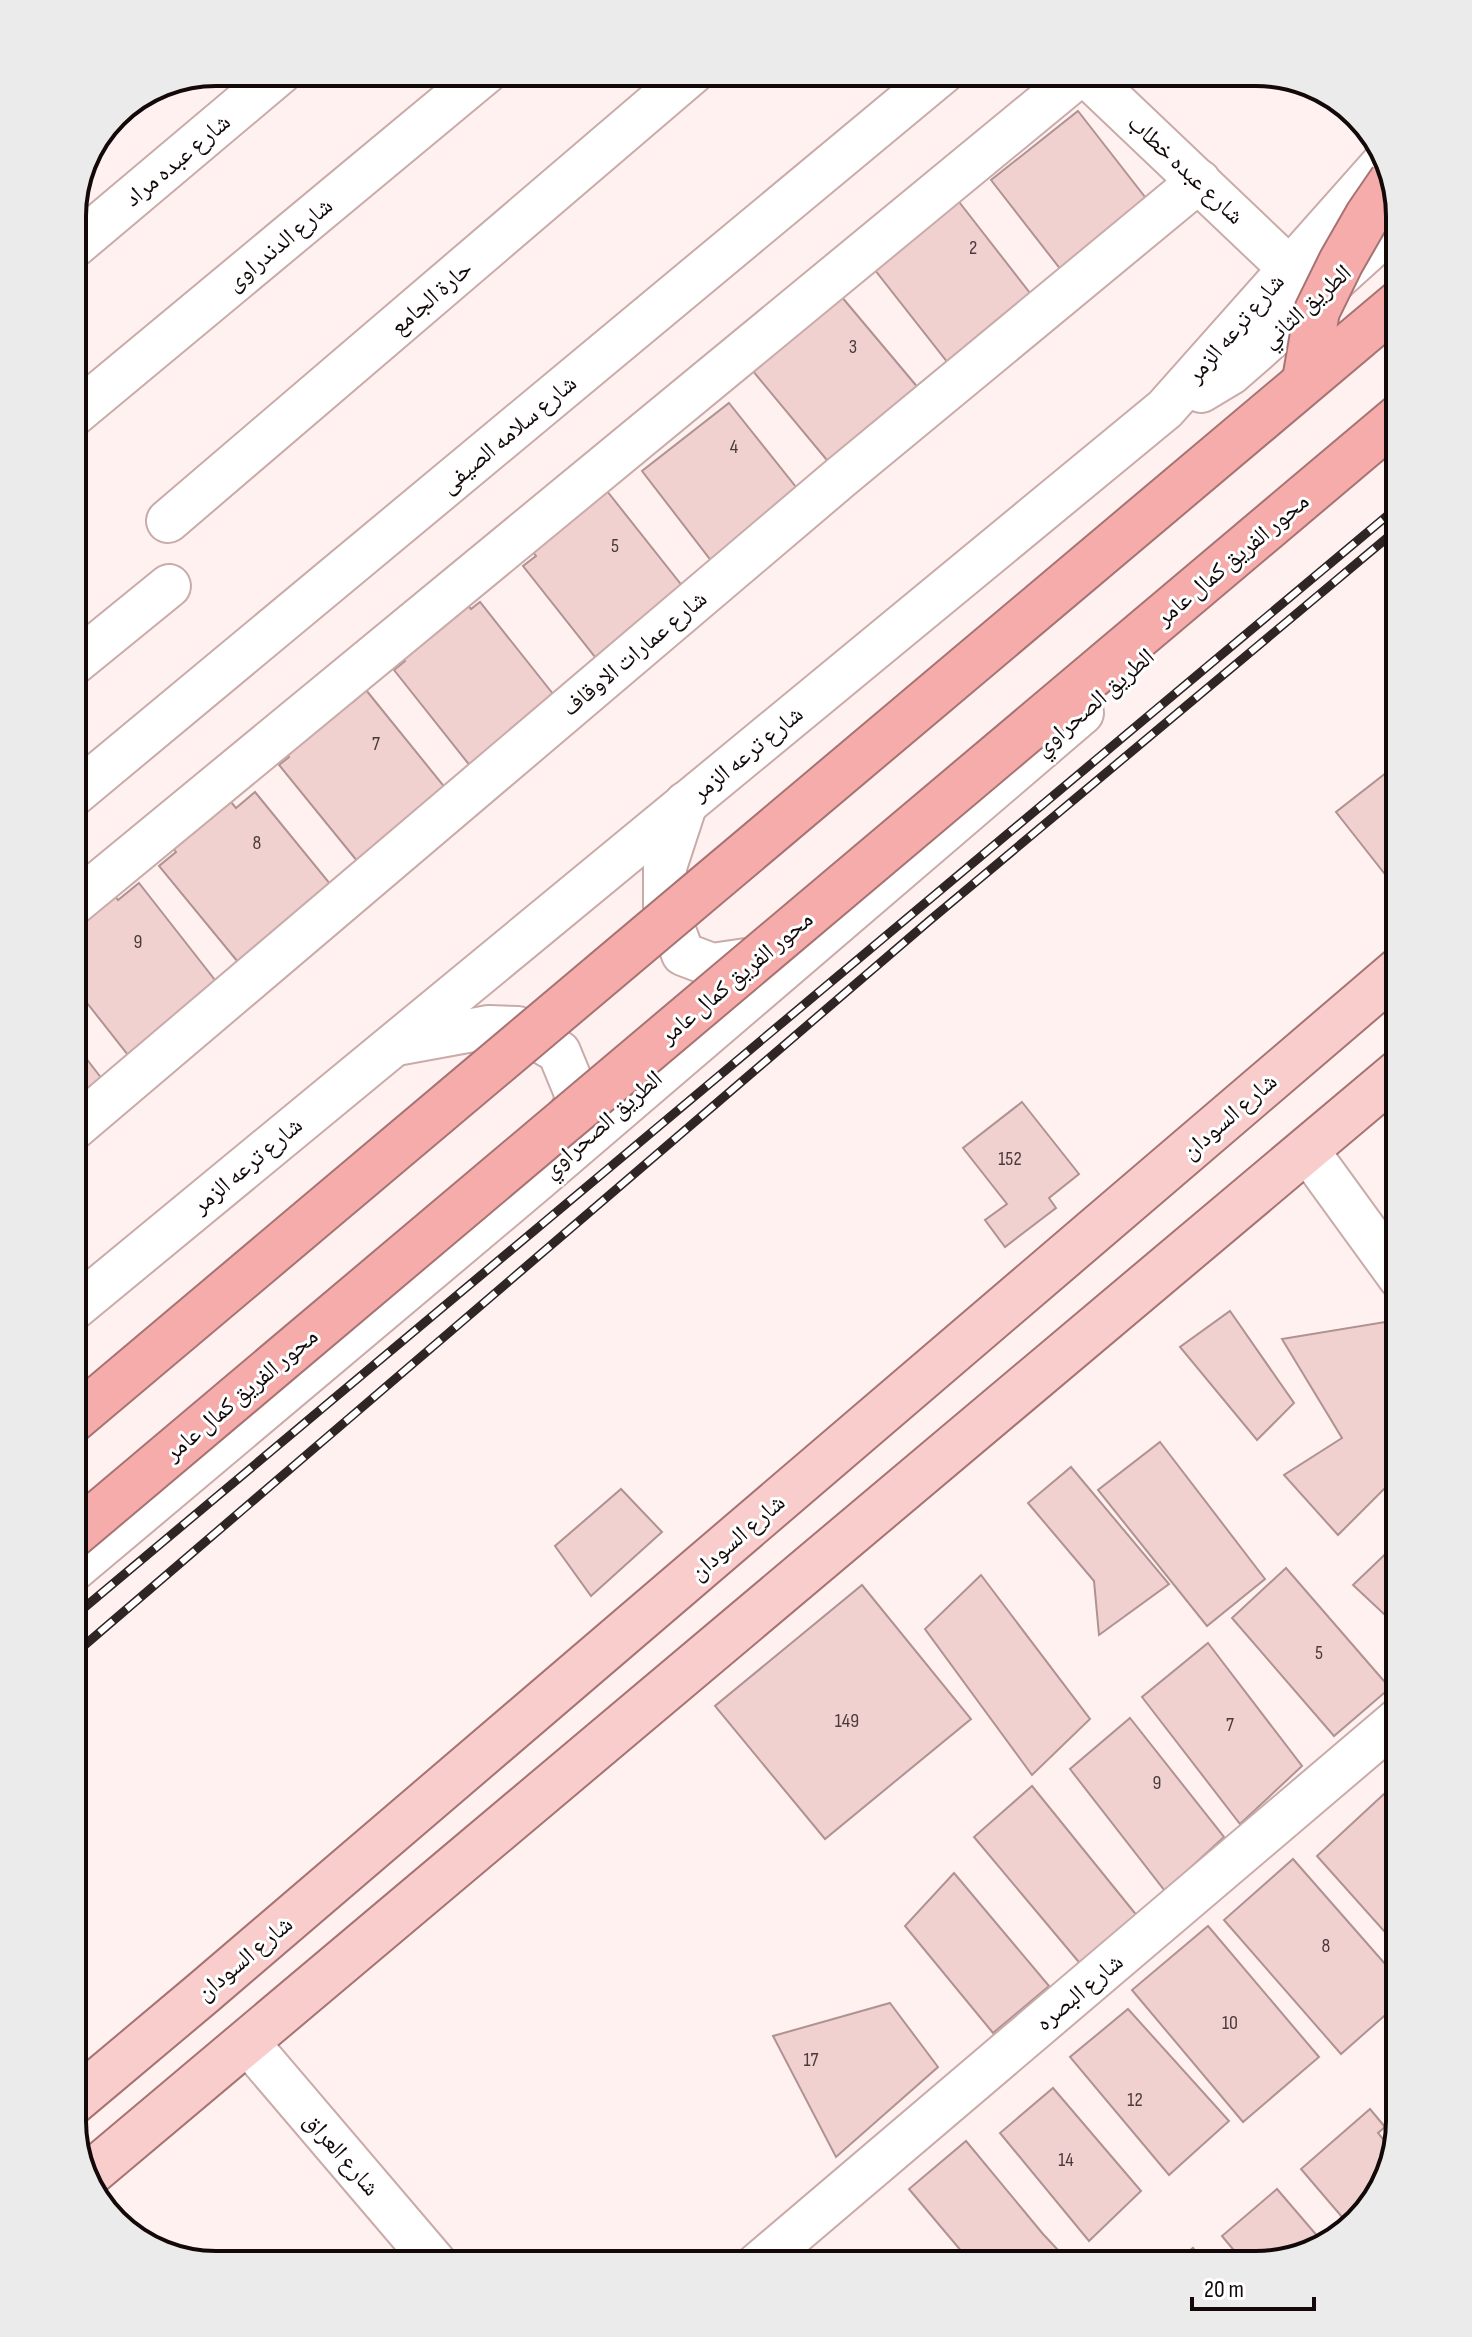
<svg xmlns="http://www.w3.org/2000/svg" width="1472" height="2337" viewBox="0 0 1472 2337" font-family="'Sofia Sans Condensed','Noto Naskh Arabic',sans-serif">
	<rect width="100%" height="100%" fill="#fef1f0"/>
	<g fill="#f0d1d0" stroke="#af9291" stroke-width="2">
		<polygon points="1078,111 1152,206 1065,275 991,180"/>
		<polygon points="956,198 1037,302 952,368 871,265"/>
		<polygon points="841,296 930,402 841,477 752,370"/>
		<polygon points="729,403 804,497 716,567 642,471"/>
		<polygon points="607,491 691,597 603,667 523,566 536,556 526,543"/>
		<polygon points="462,598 471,609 480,602 561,704 475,772 394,670 405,661 397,650"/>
		<polygon points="366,690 451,795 362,867 279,765 289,757 280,746 345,692 353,702"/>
		<polygon points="1400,762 1400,863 1393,855 1384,873 1336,812"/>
		<polygon points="255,792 340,896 247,973 159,866 176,852 169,843 226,796 236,808"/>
		<polygon points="139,883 222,989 132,1060 72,984 72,922 111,891 118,900"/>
		<polygon points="72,1040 109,1088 72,1117"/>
		<polygon points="1022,1102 1079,1174 1049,1198 1056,1208 1005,1247 985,1220 1007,1204 963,1148"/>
		<polygon points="1230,1311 1294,1403 1257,1440 1180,1347"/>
		<polygon points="1391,1321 1400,1329 1400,1473 1338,1535 1284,1475 1342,1438 1282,1339"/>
		<polygon points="1160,1442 1265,1579 1207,1626 1098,1490"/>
		<polygon points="1071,1467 1169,1584 1099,1635 1094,1581 1028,1503"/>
		<polygon points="621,1489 662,1532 591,1596 555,1546"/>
		<polygon points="1400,1540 1400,1629 1353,1585"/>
		<polygon points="1286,1568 1390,1688 1334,1736 1232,1618"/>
		<polygon points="981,1575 1090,1719 1032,1775 925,1629"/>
		<polygon points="862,1585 971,1719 825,1839 715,1706"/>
		<polygon points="1208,1643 1302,1766 1240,1824 1142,1697"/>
		<polygon points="1130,1718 1224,1837 1165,1891 1070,1769"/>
		<polygon points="1032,1786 1138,1917 1083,1967 974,1837"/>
		<polygon points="1384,1794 1400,1813 1400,1949 1317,1856"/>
		<polygon points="1293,1859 1400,1981 1400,2002 1341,2054 1224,1920"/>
		<polygon points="954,1873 1049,1986 993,2033 905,1926"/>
		<polygon points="1208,1926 1319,2057 1243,2122 1132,1990"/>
		<polygon points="890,2003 938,2067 836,2157 773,2036"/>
		<polygon points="1128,2009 1229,2121 1169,2175 1070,2057"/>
		<polygon points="1053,2088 1141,2191 1089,2241 1000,2133"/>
		<polygon points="1370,2109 1385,2127 1378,2133 1391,2149 1393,2147 1380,2193 1348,2224 1301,2169"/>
		<polygon points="966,2141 1043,2234 1072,2265 973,2265 909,2189"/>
		<polygon points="1277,2189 1325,2245 1320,2250 1256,2265 1246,2265 1222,2236"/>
		<polygon points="1193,2248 1207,2265 1172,2265"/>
	</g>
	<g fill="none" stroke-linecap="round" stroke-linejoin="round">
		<g stroke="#c9abaa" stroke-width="46">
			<g id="minor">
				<polyline points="1083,72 1288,267"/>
				<polyline points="72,248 281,72"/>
				<polyline points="1201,391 1231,373 1254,353 1400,221"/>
				<polyline points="72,416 486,72"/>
				<polyline points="168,521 693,72"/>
				<polyline points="72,665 169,586"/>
				<polyline points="72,796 943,72"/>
				<polyline points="686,803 665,867 665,906 683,954 712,965 774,956"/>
				<polyline points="72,905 1083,72"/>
				<polyline points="396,1044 489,1027 518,1028 559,1052 578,1098 560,1135"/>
				<polyline points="72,1130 841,477 1199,181"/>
				<polyline points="1307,1150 1400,1278"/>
				<polyline points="72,1310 1165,409 1387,159"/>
				<polyline points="72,1571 538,1179 1082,713"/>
				<polyline points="247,2042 437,2265"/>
				<polyline points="757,2265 1400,1718"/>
			</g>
		</g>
		<g stroke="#a67372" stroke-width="48">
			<g id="major">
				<polyline points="72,2103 203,1993 1400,969"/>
				<polyline points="85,2178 1400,1071"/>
			</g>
		</g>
		<use href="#minor" stroke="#fff" stroke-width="42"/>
		<use href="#major" stroke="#f9cdcc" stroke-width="44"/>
		<g stroke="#2f2525" stroke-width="9">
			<g id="rail">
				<polyline points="72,1618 1400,505"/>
				<polyline points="72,1656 929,921 1400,527"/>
			</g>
		</g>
		<use href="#rail" stroke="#fff" stroke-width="6" stroke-dasharray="18" stroke-linecap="butt"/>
		<g stroke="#a67372" stroke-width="48" stroke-linecap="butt">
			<g id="highway-bridge">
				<polyline points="1305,380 1317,311 1341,262 1368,215 1392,180"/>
				<polyline points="72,1421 1400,302"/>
				<polyline points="72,1536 1400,416"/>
			</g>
		</g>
		<use href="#highway-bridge" stroke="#f5acaa" stroke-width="44"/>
	</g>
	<g text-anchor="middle" stroke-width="6" stroke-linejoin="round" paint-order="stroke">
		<g font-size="20" fill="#4a3b3b">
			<text x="973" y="254">2</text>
			<text x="853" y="353">3</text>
			<text x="734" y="453">4</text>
			<text x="615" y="552">5</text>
			<text x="376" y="750">7</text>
			<text x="257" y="849">8</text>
			<text x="138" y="948">9</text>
			<text x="1010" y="1165">152</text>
			<text x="1319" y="1659">5</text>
			<text x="847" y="1727">149</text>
			<text x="1230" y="1731">7</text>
			<text x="1157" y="1789">9</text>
			<text x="1326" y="1952">8</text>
			<text x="1230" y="2029">10</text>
			<text x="811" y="2066">17</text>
			<text x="1135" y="2106">12</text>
			<text x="1066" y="2166">14</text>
		</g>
		<g font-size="24" fill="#130909" stroke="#fff">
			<text transform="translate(177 160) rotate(-40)" y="8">شارع عبده مراد</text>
			<text transform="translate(1186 169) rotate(43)" y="8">شارع عبده خطاب</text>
			<text transform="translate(279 244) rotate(-40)" y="8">شارع الدندراوى</text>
			<text transform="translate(431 297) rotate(-41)" y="8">حارة الجامع</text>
			<text transform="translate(1306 306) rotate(-42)" y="8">الطريق الثاني</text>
			<text transform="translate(1235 328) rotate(-49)" y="8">شارع ترعه الزمر</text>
			<text transform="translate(508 434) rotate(-40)" y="8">شارع سلامه الصيفى</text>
			<text transform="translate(1232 559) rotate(-40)" y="8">محور الفريق كمال عامر</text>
			<text transform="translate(634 653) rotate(-40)" y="8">شارع عمارات الاوقاف</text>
			<text transform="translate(1094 702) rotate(-41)" y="8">الطريق الصحراوي</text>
			<text transform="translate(747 753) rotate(-39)" y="8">شارع ترعه الزمر</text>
			<text transform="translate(736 977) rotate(-40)" y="8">محور الفريق كمال عامر</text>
			<text transform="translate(1229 1116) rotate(-41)" y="8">شارع السودان</text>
			<text transform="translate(602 1124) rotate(-41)" y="8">الطريق الصحراوي</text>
			<text transform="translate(247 1165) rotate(-40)" y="8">شارع ترعه الزمر</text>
			<text transform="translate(241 1394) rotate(-40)" y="8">محور الفريق كمال عامر</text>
			<text transform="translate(737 1537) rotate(-41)" y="8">شارع السودان</text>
			<text transform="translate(244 1958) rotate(-40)" y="8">شارع السودان</text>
			<text transform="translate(1079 1992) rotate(-40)" y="8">شارع البصره</text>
			<text transform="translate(342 2154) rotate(49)" y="8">شارع العراق</text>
		</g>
	</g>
	<path d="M0 0H1472V2337H0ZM216 86H1256A130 130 0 0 1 1386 216V2121A130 130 0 0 1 1256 2251H216A130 130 0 0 1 86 2121V216A130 130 0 0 1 216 86Z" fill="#ecebeb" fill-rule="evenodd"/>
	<path fill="none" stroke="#130909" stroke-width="4" d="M216 86H1256A130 130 0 0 1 1386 216V2121A130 130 0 0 1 1256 2251H216A130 130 0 0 1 86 2121V216A130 130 0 0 1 216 86Z"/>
	<path d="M1192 2297v12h122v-12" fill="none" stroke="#130909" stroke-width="4"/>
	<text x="1204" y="2297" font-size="24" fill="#130909" stroke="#ffffff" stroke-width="6" paint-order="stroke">20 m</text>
</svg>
